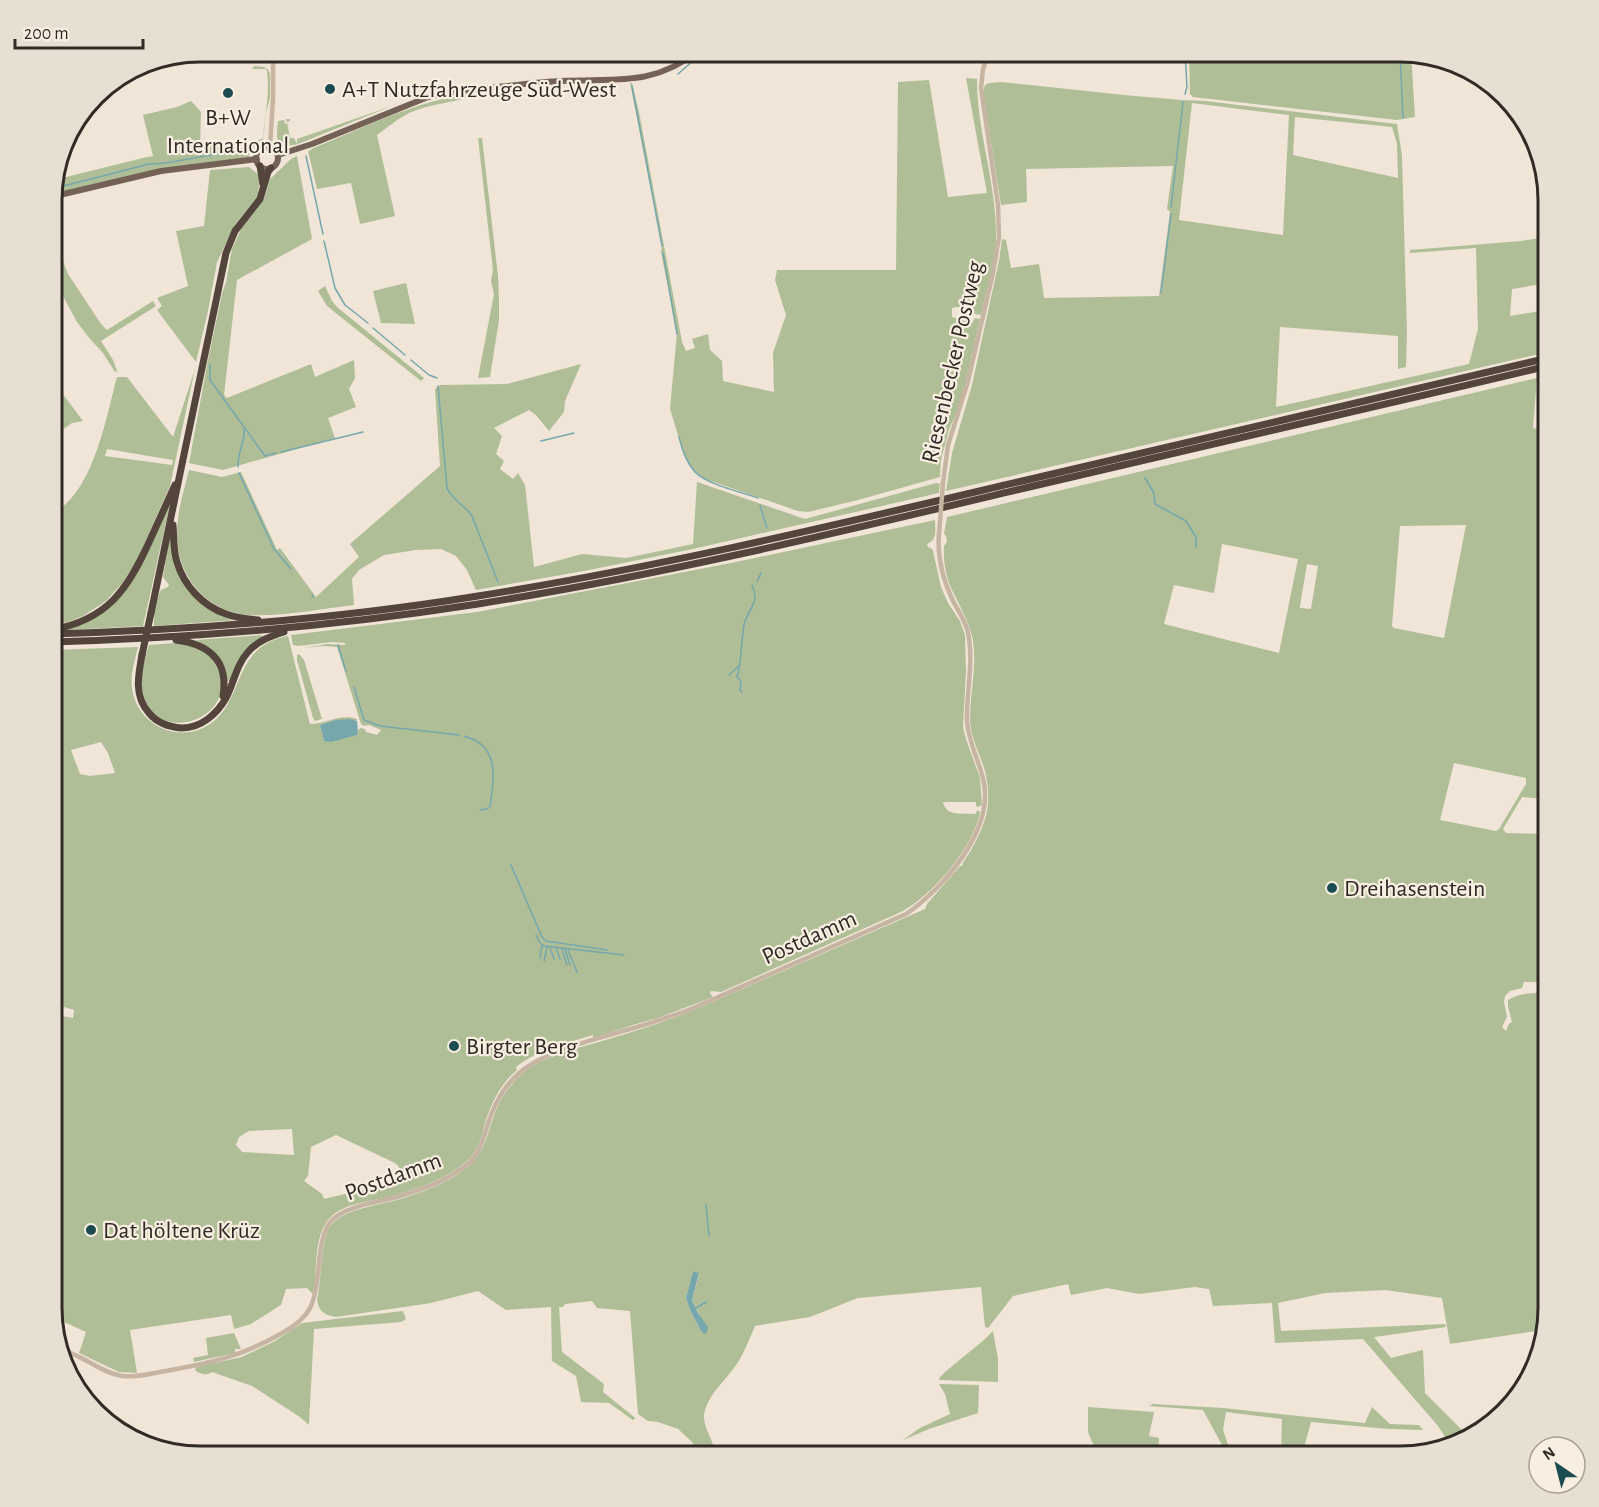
<svg xmlns="http://www.w3.org/2000/svg" width="1599" height="1507" viewBox="0 0 1599 1507" font-family="'Alegreya Sans',sans-serif">
	<rect width="100%" height="100%" fill="#f0e5d6"/>
	<g fill="#afbe97" fill-rule="evenodd">
		<polygon points="1189,51 1411,52 1415,117 1397,120 1193,97 1190,94"/>
		<path d="M254 66 264 67 268 70 270 74V98L266 113 263 140 258 142V143H256C255 149 248 150 249 157L51 195 54 180 143 158 153 156 143 115 177 107 191 101 201 112 200 146 242 148 245 151 255 142 263 138C265 116 270 94 267 71L265 69H252Z"/>
		<path d="M966 78 977 79C977 133 997 185 996 238 996 261 986 292 981 315 970 315 964 304 952 308V317L972 323 975 318 980 319 963 394 958 409 949 429 941 460 940 477 858 500 808 512 798 511 705 479 692 469 684 455 670 409 677 333 661 252 662 246 630 83H632L639 112 682 342 686 351 695 348 692 339 708 334 710 350 722 361 723 381 774 392 773 353 786 315 775 280 777 270H896L898 82 929 80 948 197 987 193Z"/>
		<path d="M1002 82 1124 95 1182 100 1205 101 1397 124 1402 156 1407 332 1406 367 1398 369V336L1280 327 1276 407 1469 364 1478 329 1476 248 1410 253V250L1521 241 1548 237V283L1512 289 1510 316 1540 311 1541 288 1548 287V352L946 491 952 453 972 385 999 261 1002 239 1006 240 1011 268 1039 264 1044 298 1159 296 1170 212 1167 209 1173 166 1026 169 1027 202 1001 205 983 91 985 85 989 83ZM1192 103 1289 115 1283 235 1179 220ZM1295 117 1392 127 1397 144 1398 178 1293 155Z"/>
		<path d="M469 94 475 95V96C454 102 429 104 409 113 397 119 387 128 377 135L395 216 360 224 351 183 317 189 308 151 311 150V149C364 128 412 102 469 94Z"/>
		<path d="M392 106 298 144C275 149 276 142 278 121L284 120 285 124 287 123 286 119H290V121L287 122 290 138H294L297 144V139Z"/>
		<polygon points="478,138 482,138 498,276 499,300 499,320 490,377 478,378 494,294 491,281 493,270"/>
		<polygon points="297,156 312,239 237,280 224,395 227,398 311,364 315,377 354,360 355,378 349,389 356,407 328,418 335,438 223,470 189,463 208,360 222,294 226,282 232,249 241,229 264,199 270,179 291,159"/>
		<polygon points="249,167 260,176 260,183 257,197 236,223 217,262 208,311 196,362 157,310 162,306 157,298 188,286 176,231 204,226 210,170"/>
		<polygon points="51,230 68,274 101,324 107,330 153,301 156,306 101,341 113,360 117,371 115,372 103,353 90,339 77,322 51,274"/>
		<polygon points="406,283 415,324 381,323 373,291"/>
		<polygon points="325,286 332,301 337,307 424,378 421,381 327,306 318,291"/>
		<path d="M581 364 565 401 564 412 549 431 536 415 529 410 494 428 502 436 496 454 504 461 500 469 513 479 518 473 525 485 534 567 582 554 626 558 693 544 697 482 805 519 936 483 940 484 939 493 693 549 584 571 476 590 467 570 456 556 441 549 416 550 384 555 359 570 352 579 354 605C321 609 280 617 248 615 206 612 176 575 177 533 177 512 184 490 189 470L222 477 241 472 277 550 280 548 316 597 359 557 350 544 440 466 435 389 440 385 507 384Z"/>
		<path d="M195 369 170 486 137 560 123 582 106 601 83 616 68 622 51 626V514C93 495 106 418 117 377H127L173 437ZM107 449 173 460 172 465 105 456Z"/>
		<path d="M1537 378 1533 428 1548 431V799L1522 797 1503 829 1506 833 1548 834V987C1541 981 1533 982 1524 982L1522 988 1510 991 1505 996 1504 1002 1507 1017 1502 1027 1506 1031 1509 1024 1512 1022 1508 1007V1000C1516 995 1526 993 1536 993L1537 991H1541L1548 995V1307L1543 1330 1450 1344 1442 1298 1385 1290 1325 1293 1278 1303 1281 1331 1445 1324 1446 1327 1374 1337 1391 1358 1423 1350 1425 1393 1460 1428 1466 1438 1456 1445 1451 1446 1438 1426 1363 1339 1275 1343 1272 1303 1213 1306 1209 1289 1195 1287 1139 1294 1107 1288 1071 1295 1068 1284 1013 1296 988 1328 985 1327 981 1287 858 1298 810 1317 755 1326C749 1340 743 1356 734 1368 723 1383 707 1396 704 1415 703 1429 716 1442 714 1456H702L692 1442 678 1429 658 1422 648 1421 638 1414 630 1311 597 1308 592 1301 565 1304 563 1307H559L562 1352 604 1384 603 1392 634 1417 635 1419 633 1420 609 1403 581 1402 576 1376 552 1361 551 1307 506 1310 478 1291 431 1303 336 1317C325 1315 319 1312 317 1300 321 1282 321 1242 329 1228 341 1208 382 1205 404 1198 425 1191 447 1183 465 1169 486 1154 487 1132 496 1110 500 1100 506 1091 513 1083 534 1056 581 1048 612 1038 639 1030 667 1021 694 1010L925 909 927 904 960 866H962C964 859 968 856 971 850 979 836 987 819 988 803 989 790 987 775 982 762 977 748 970 734 970 719 970 691 978 663 972 636 968 621 961 608 954 594 946 579 943 562 944 546L947 542 946 536 944 534 947 517ZM1466 525 1444 638 1394 628 1392 626 1400 526ZM1222 544 1298 559 1279 653 1164 624 1174 585 1214 593ZM1307 564 1318 566 1311 609 1300 608V606ZM1454 763 1526 778V784L1499 829 1496 831 1440 820ZM693 1271 699 1274 692 1300 707 1330 704 1334 701 1331 690 1310 686 1298Z"/>
		<polygon points="56,385 83,421 72,423 58,433 51,429 51,389"/>
		<polygon points="172,495 143,626 66,630 118,598"/>
		<path d="M935 520C935 530 938 540 927 544L928 547 932 549 933 551 941 587 948 603 960 621 965 635 966 670 963 727 966 739 980 778 982 805 978 807 976 806V802H943C946 817 963 813 976 814L977 810 980 812C974 847 932 896 901 912L721 992 711 991 710 993 713 997 658 1018 636 1024 593 1038V1035C567 1043 537 1050 516 1067L517 1070C501 1083 492 1102 486 1120 482 1134 480 1148 470 1158 450 1178 420 1188 392 1196 372 1202 339 1202 326 1223 313 1243 318 1272 313 1294L307 1288 286 1289 281 1305 251 1324 234 1329 231 1315 130 1330 137 1373 119 1372 79 1353 86 1332 51 1316V1014L73 1018 74 1010 51 1003V650L138 647C135 660 130 675 132 688 136 721 170 741 201 729 248 709 227 647 288 636L310 724C325 724 341 713 357 719V721L354 720 320 725 324 741 358 731 360 728 365 729 366 732 377 735 381 730 369 725 364 726 361 724 337 647 323 646 303 648 328 644 344 645 346 643 332 642 298 646 293 645 291 635 477 612 731 563ZM101 742 108 753 115 773 90 776 80 774 71 750ZM292 1129 294 1155 242 1152 236 1145 239 1137 249 1131ZM336 1135 395 1163C400 1167 402 1171 401 1177L383 1185 324 1199 322 1194 304 1181 308 1176 311 1147Z"/>
		<path d="M171 529V537L190 591 236 620 154 626C154 613 155 601 161 590L168 587 169 585 163 577Z"/>
		<polygon points="262,635 262,638 230,681 227,681 212,650 195,640"/>
		<path d="M176 643C196 646 209 649 217 668 243 720 148 751 142 686 140 672 145 658 149 645Z"/>
		<polygon points="299,654 304,660 322,719 315,721 313,718 297,660 297,655"/>
		<path d="M403 1311 406 1319 401 1322 314 1329 309 1425 300 1417 252 1386 212 1372C207 1376 199 1374 195 1370L196 1367 242 1357 275 1341 302 1323Z"/>
		<path d="M993 1331 998 1359V1382L940 1380 939 1378C956 1361 977 1348 993 1331Z"/>
		<polygon points="234,1333 241,1349 235,1349 235,1353 194,1362 193,1358 208,1355 206,1338"/>
		<polygon points="939,1384 979,1385 978,1413 929,1429 903,1440 920,1428 950,1414 945,1394"/>
		<polygon points="1153,1404 1223,1408 1365,1423 1372,1407 1390,1424 1419,1425 1423,1430 1389,1429 1311,1422 1302,1455 1281,1456 1282,1419 1226,1412 1223,1430 1232,1456 1228,1456 1203,1410 1149,1406"/>
		<polygon points="1088,1407 1154,1412 1149,1436 1159,1438 1158,1456 1105,1456 1098,1450 1092,1442 1088,1432"/>
	</g>
	<g fill="#76a7ac">
		<polygon points="350,719 357,721 358,731 357,735 331,742 324,741 320,725 336,720"/>
		<polygon points="693,1271 699,1273 692,1300 698,1313 708,1327 707,1332 704,1334 701,1331 690,1310 686,1298"/>
	</g>
	<g fill="none" stroke-linecap="round" stroke-linejoin="round">
		<g stroke="#76a7ac" stroke-width="1.5">
			<polyline points="1185,51 1187,87 1185,94"/>
			<polyline points="1400,51 1403,118"/>
			<polyline points="678,74 704,51"/>
			<polyline points="632,86 662,246"/>
			<polyline points="306,156 323,234"/>
			<polyline points="52,189 149,164 166,163 211,155 241,152"/>
			<polyline points="1171,207 1183,102"/>
			<polyline points="324,241 335,288 345,305 368,323"/>
			<polyline points="663,253 677,334"/>
			<polyline points="1161,293 1171,214"/>
			<polyline points="373,328 405,355"/>
			<polyline points="411,360 429,375 437,378"/>
			<polyline points="210,364 210,380 265,456 276,453"/>
			<path d="M438 386 447 488C452 500 465 505 472 516L498 582"/>
			<path d="M679 437C682 450 686 462 695 472 706 484 741 492 758 498"/>
			<polyline points="541,441 574,433"/>
			<polyline points="281,452 363,432"/>
			<path d="M238 467C237 453 245 443 244 430"/>
			<polyline points="239,473 274,549 291,569"/>
			<polyline points="1145,478 1154,493 1155,504 1186,521 1196,537 1196,547"/>
			<polyline points="760,505 767,528"/>
			<polyline points="51,554 51,547"/>
			<polyline points="757,582 761,573"/>
			<polyline points="312,595 313,597"/>
			<polyline points="338,645 346,671"/>
			<polyline points="729,675 740,665"/>
			<polyline points="354,687 364,720 380,726 459,735"/>
			<path d="M742 692 740 690 741 681 737 677C742 660 741 642 744 625 746 615 753 608 755 599 755 594 754 589 752 585"/>
			<path d="M464 736C468 738 474 739 478 742 499 755 493 786 490 807L487 809 480 810"/>
			<polyline points="51,774 53,769 51,768"/>
			<polyline points="511,865 542,937 546,941 607,950"/>
			<polyline points="536,935 540,943 544,946 624,955"/>
			<polyline points="550,948 554,959"/>
			<polyline points="556,948 560,959"/>
			<polyline points="562,949 567,965"/>
			<polyline points="565,949 570,965"/>
			<polyline points="568,950 577,972"/>
			<polyline points="540,958 542,945"/>
			<polyline points="544,961 547,947"/>
			<polyline points="706,1204 709,1236"/>
			<polyline points="694,1309 706,1302"/>
		</g>
		<g stroke="#c7b5a3" stroke-width="4.5">
			<polyline points="270,147 273,99 273,51"/>
			<polyline points="943,483 948,445 968,381 993,273 999,237 998,205 981,88 983,69 989,51"/>
			<path d="M59 1351C81 1352 99 1373 122 1376 136 1378 152 1373 166 1371 210 1363 243 1356 282 1333 293 1327 305 1319 311 1306 322 1282 315 1237 332 1220 347 1205 381 1202 400 1196 421 1190 441 1183 458 1171 483 1156 482 1139 491 1115 496 1102 503 1090 512 1080 537 1052 588 1042 623 1031 646 1025 669 1017 691 1009L906 914C943 889 993 831 984 783 980 762 968 742 967 721 966 692 975 658 967 629 964 619 958 610 953 601 943 580 937 557 939 534"/>
		</g>
		<g stroke="#746256" stroke-width="6">
			<circle cx="267" cy="158" r="11"/>
			<path d="M278 155 312 144 428 97C451 91 473 90 497 87 518 85 540 82 561 81 614 78 653 87 698 51"/>
			<polyline points="51,197 161,171 257,159"/>
		</g>
		<g stroke="#53443c" stroke-width="7">
			<polyline points="260,166 263,184"/>
			<path d="M173 525C174 537 173 550 177 562 184 586 203 606 226 614 237 618 248 619 258 620"/>
			<polyline points="151,613 226,253 235,231 260,199 268,172 271,168"/>
			<path d="M51 630C108 620 128 589 150 540 158 522 167 503 175 485"/>
			<path d="M51 634C194 630 337 619 478 596 660 567 839 524 1018 482 1195 441 1371 399 1548 358"/>
			<path d="M176 640C208 644 229 660 223 696"/>
			<path d="M51 642C194 638 337 626 478 604 663 575 844 531 1025 488 1200 447 1374 407 1548 366"/>
			<path d="M142 655C138 676 134 696 149 713 157 723 169 727 182 728 201 728 217 714 226 698 234 683 236 665 248 652 257 641 271 636 284 632"/>
		</g>
		<polyline stroke="#c7b5a3" stroke-width="4.5" points="939,534 943,483"/>
		<polyline stroke="#53443c" stroke-width="7" points="142,655 151,613"/>
	</g>
	<g fill="#1c4c52" stroke="#f8efe2" stroke-width="2">
		<circle cx="330" cy="89" r="6"/>
		<circle cx="228" cy="93" r="6"/>
		<circle cx="1332" cy="888" r="6"/>
		<circle cx="454" cy="1046" r="6"/>
		<circle cx="91" cy="1230" r="6"/>
	</g>
	<g text-anchor="middle" stroke-width="4.5" stroke-linejoin="round" paint-order="stroke">
		<g font-size="24" fill="#322a25" stroke="#f8efe2" text-anchor="start">
			<text x="342" y="97">A+T Nutzfahrzeuge Süd-West</text>
			<text x="228" y="125" text-anchor="middle">B+W<tspan x="228" dy="28">International</tspan></text>
			<text x="1344" y="896">Dreihasenstein</text>
			<text x="466" y="1054">Birgter Berg</text>
			<text x="103" y="1238">Dat höltene Krüz</text>
		</g>
		<g font-size="24" fill="#322a25" stroke="#f8efe2">
			<text transform="translate(952 362) rotate(-77)" y="8">Riesenbecker Postweg</text>
			<text transform="translate(809 937) rotate(-24)" y="8">Postdamm</text>
			<text transform="translate(393 1176) rotate(-20)" y="8">Postdamm</text>
		</g>
	</g>
	<path d="M0 0H1599V1507H0ZM200 62H1400A138 138 0 0 1 1538 200V1308A138 138 0 0 1 1400 1446H200A138 138 0 0 1 62 1308V200A138 138 0 0 1 200 62Z" fill="#e8dfd3" fill-rule="evenodd"/>
	<path fill="none" stroke="#322a25" stroke-width="3" d="M200 62H1400A138 138 0 0 1 1538 200V1308A138 138 0 0 1 1400 1446H200A138 138 0 0 1 62 1308V200A138 138 0 0 1 200 62Z"/>
	<g transform="translate(1557 1465) rotate(325)"><circle r="28" fill="#f8efe2" stroke="#a9a096" stroke-width="1.5"/>
	<path d="M0-4.5L10 22L0 15L-10 22Z" fill="#1c4c52"/>
	<text y="-9" font-size="16" font-weight="bold" text-anchor="middle" fill="#322a25">N</text>
	</g>
	<path d="M15 39v9h128v-9" fill="none" stroke="#322a25" stroke-width="3"/>
	<text x="24" y="39" font-size="18" fill="#322a25" stroke="#f8efe2" stroke-width="4.5" paint-order="stroke">200 m</text>
</svg>
